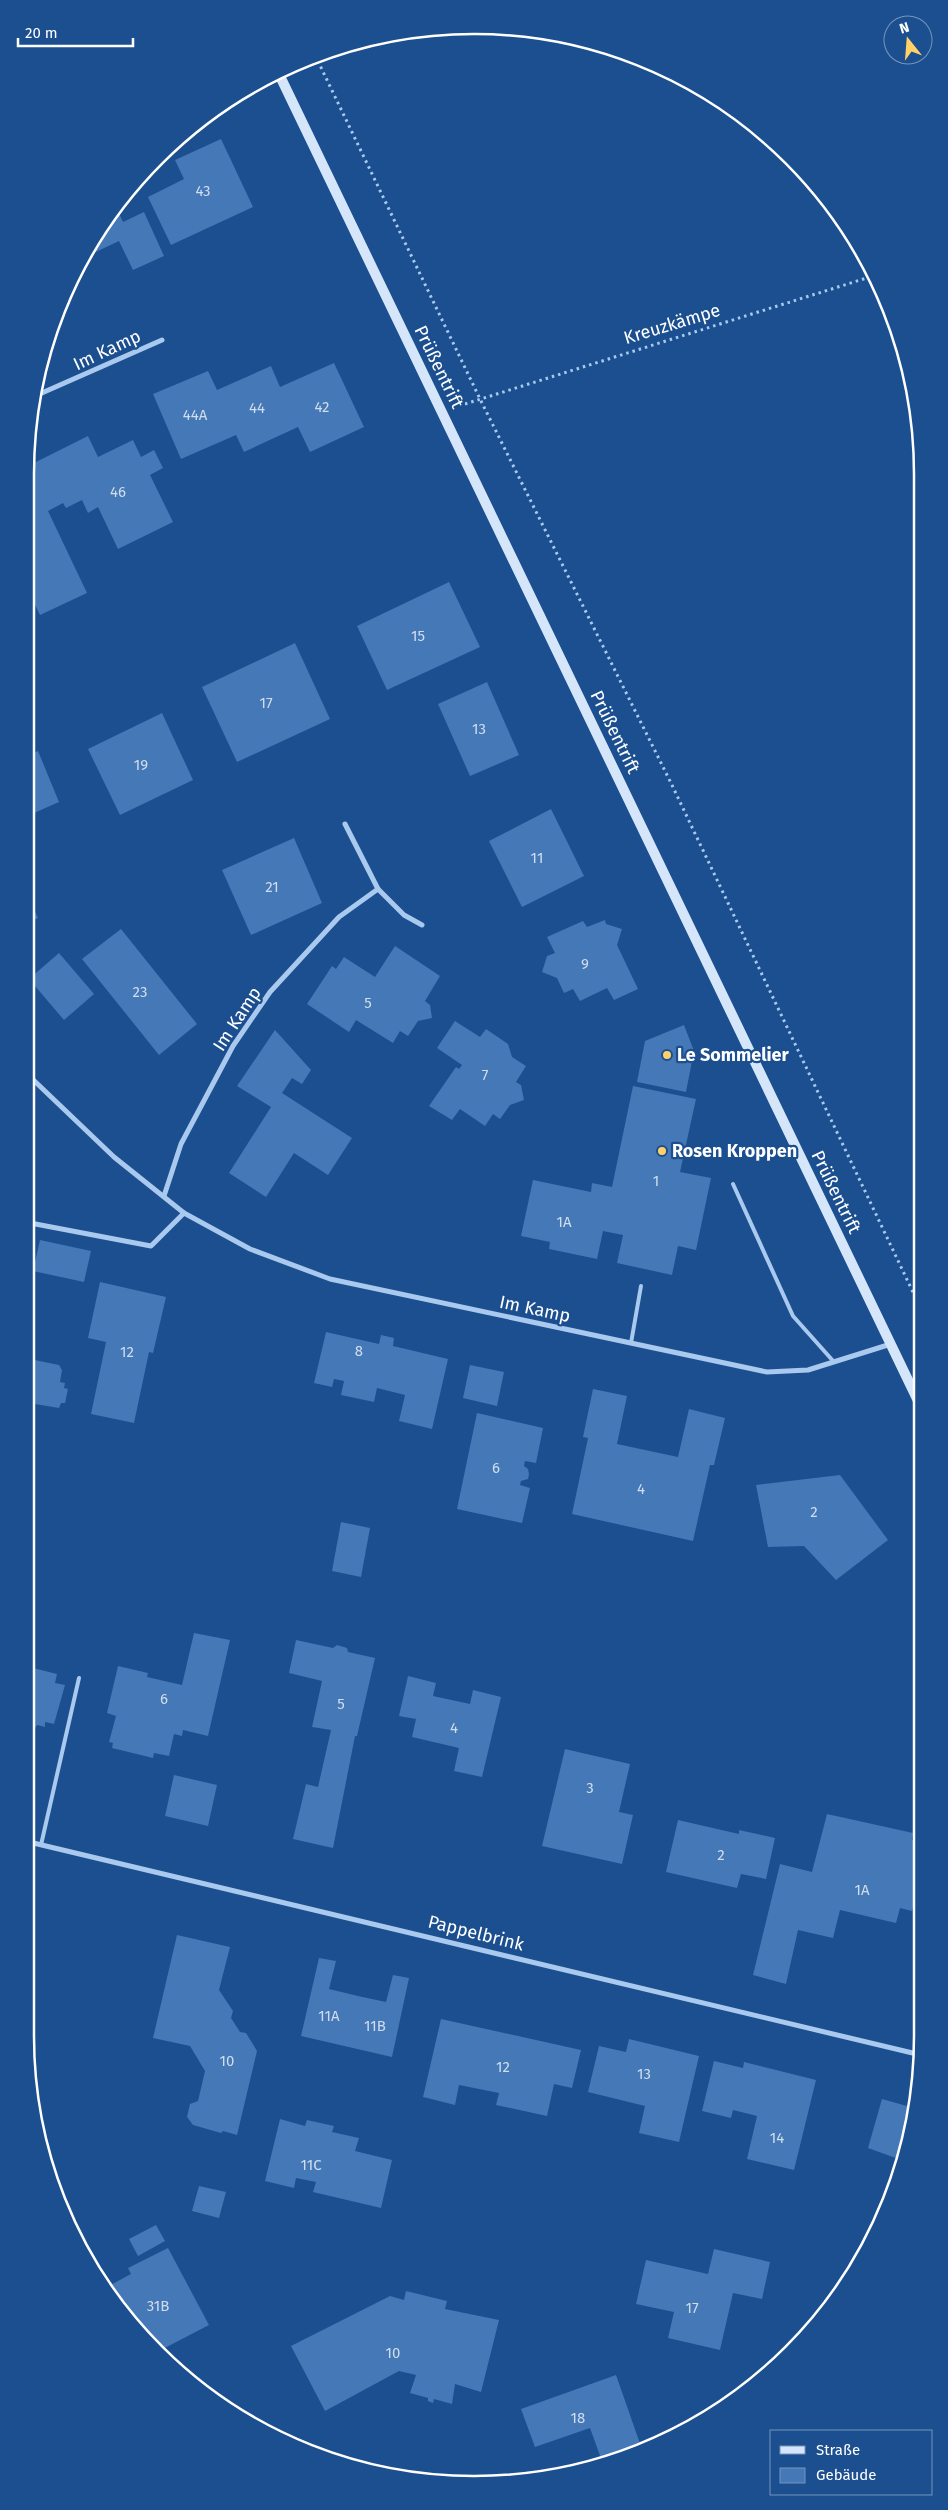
<svg xmlns="http://www.w3.org/2000/svg" width="948" height="2510" viewBox="0 0 948 2510" font-family="'Fira Sans',sans-serif">
	<rect width="100%" height="100%" fill="#1b4f8f"/>
	<g fill="#4478b7">
		<polygon points="221,139 253,207 171,245 148,197 184,179 175,160"/>
		<polygon points="115,205 123,222 144,212 164,256 133,270 119,241 81,259"/>
		<polygon points="334,363 364,427 310,452 298,427 244,452 236,435 181,459 153,394 208,371 217,390 271,366 280,387"/>
		<polygon points="88,436 98,457 133,440 141,457 154,450 163,468 150,475 173,522 118,549 98,507 88,513 82,500 66,508 63,503 48,511 87,593 40,615 25,584 26,467"/>
		<polygon points="449,582 480,647 387,690 357,626"/>
		<polygon points="295,643 330,719 237,762 202,687"/>
		<polygon points="487,682 519,755 470,776 438,704"/>
		<polygon points="162,713 193,780 120,815 88,749"/>
		<polygon points="38,751 59,802 25,817 25,757"/>
		<polygon points="551,809 584,876 522,907 489,841"/>
		<polygon points="294,838 322,903 251,935 222,870"/>
		<polygon points="25,891 38,918 25,924"/>
		<polygon points="605,920 606,924 622,929 617,945 638,989 614,1000 607,988 580,1001 573,989 564,993 557,978 542,972 547,956 555,953 547,937 583,921 587,927"/>
		<polygon points="121,929 197,1024 159,1055 82,959"/>
		<polygon points="395,946 440,976 425,1001 430,1005 432,1018 418,1021 408,1036 400,1031 393,1043 356,1020 349,1032 307,1004 332,966 336,969 344,957 375,977"/>
		<polygon points="59,953 94,994 64,1020 29,979"/>
		<polygon points="455,1021 480,1037 486,1029 508,1044 512,1057 526,1066 516,1082 521,1085 524,1100 510,1105 500,1119 493,1114 485,1126 460,1109 452,1120 429,1106 456,1067 459,1069 462,1065 437,1048"/>
		<polygon points="684,1025 694,1051 686,1092 637,1082 645,1041"/>
		<polygon points="275,1030 311,1070 302,1084 292,1078 282,1093 352,1138 328,1175 294,1153 266,1197 229,1173 271,1107 237,1086"/>
		<polygon points="633,1086 696,1099 680,1172 711,1178 696,1250 678,1246 672,1275 617,1263 623,1235 603,1231 597,1259 549,1249 550,1242 521,1236 533,1180 591,1192 592,1183 612,1187"/>
		<polygon points="40,1240 91,1251 84,1282 33,1271"/>
		<polygon points="100,1282 166,1297 153,1353 149,1352 134,1423 91,1414 106,1342 88,1338"/>
		<polygon points="326,1332 379,1344 381,1335 394,1338 393,1346 448,1359 432,1429 399,1421 405,1395 377,1388 374,1402 341,1395 344,1381 334,1379 332,1387 314,1383"/>
		<polygon points="25,1358 59,1365 62,1370 60,1382 65,1383 64,1388 68,1389 65,1403 61,1403 59,1408 35,1404 27,1441 25,1440"/>
		<polygon points="470,1365 504,1372 497,1406 463,1398"/>
		<polygon points="593,1389 627,1396 617,1444 678,1457 689,1409 725,1418 714,1465 710,1465 693,1541 572,1514 588,1438 583,1437"/>
		<polygon points="477,1413 543,1428 536,1463 525,1461 524,1466 528,1469 529,1474 528,1479 521,1481 520,1485 530,1488 522,1523 457,1509"/>
		<polygon points="840,1475 888,1540 836,1580 804,1546 768,1547 756,1485"/>
		<polygon points="341,1522 370,1528 361,1577 332,1571"/>
		<polygon points="194,1633 230,1640 208,1736 183,1730 182,1736 174,1734 169,1756 154,1753 153,1758 112,1748 113,1743 109,1742 116,1716 107,1713 118,1666 148,1673 147,1677 182,1685"/>
		<polygon points="296,1640 333,1648 337,1645 347,1648 348,1652 375,1658 357,1736 355,1736 333,1848 293,1839 306,1784 318,1787 331,1730 312,1727 322,1681 289,1673"/>
		<polygon points="25,1666 57,1674 55,1683 65,1685 54,1724 45,1722 45,1727 37,1725 32,1732 27,1733 25,1733"/>
		<polygon points="408,1676 436,1683 433,1696 470,1704 473,1690 501,1697 482,1777 454,1771 459,1748 412,1737 416,1719 399,1716"/>
		<polygon points="565,1749 630,1764 619,1812 633,1815 622,1864 542,1846"/>
		<polygon points="174,1775 217,1785 208,1826 165,1816"/>
		<polygon points="827,1814 913,1833 912,1840 923,1842 923,1863 912,1911 900,1908 896,1923 840,1910 833,1938 798,1930 786,1984 753,1975 780,1864 812,1872"/>
		<polygon points="678,1820 739,1834 739,1830 775,1838 766,1879 741,1874 737,1888 666,1872"/>
		<polygon points="177,1935 230,1947 219,1990 233,2011 231,2018 240,2032 246,2033 257,2051 237,2135 223,2131 221,2133 193,2125 187,2117 190,2104 198,2101 205,2071 190,2046 153,2038"/>
		<polygon points="319,1958 336,1961 329,1989 358,1996 386,2002 393,1975 409,1978 392,2057 301,2036"/>
		<polygon points="441,2019 581,2050 572,2088 554,2084 547,2116 496,2105 499,2093 459,2085 455,2105 423,2097"/>
		<polygon points="629,2039 699,2056 679,2142 639,2133 645,2106 588,2092 599,2046 626,2052"/>
		<polygon points="714,2061 743,2068 744,2062 816,2080 794,2170 747,2159 757,2116 733,2110 731,2118 702,2111"/>
		<polygon points="882,2099 914,2108 908,2152 904,2161 868,2148"/>
		<polygon points="280,2119 305,2126 307,2120 334,2126 332,2132 359,2138 355,2151 392,2160 381,2208 313,2192 316,2182 296,2178 294,2188 265,2181"/>
		<polygon points="199,2186 226,2192 219,2218 192,2211"/>
		<polygon points="156,2225 165,2241 138,2256 129,2239"/>
		<polygon points="168,2248 209,2325 159,2351 136,2332 105,2288 131,2274 128,2268"/>
		<polygon points="714,2249 770,2262 762,2299 733,2293 720,2350 668,2338 674,2312 636,2304 646,2260 708,2274"/>
		<polygon points="406,2291 447,2301 445,2309 499,2320 481,2392 455,2384 452,2404 434,2399 433,2403 428,2401 428,2398 410,2393 416,2375 399,2371 325,2411 291,2346 390,2296 404,2300"/>
		<polygon points="616,2375 643,2452 603,2464 590,2428 535,2447 521,2409"/>
	</g>
	<g fill="none" stroke-linecap="round" stroke-linejoin="round">
		<g stroke="#a9c9ee" stroke-width="3" stroke-dasharray="2.5 4" stroke-linecap="butt">
			<polyline points="315,55 480,399 671,783 921,1309"/>
			<polyline points="465,404 873,276"/>
		</g>
		<g stroke="#a9c9ee" stroke-width="4">
			<polyline points="733,1184 793,1316 834,1362"/>
			<polyline points="631,1343 641,1286"/>
			<polyline points="41,1845 79,1678"/>
		</g>
		<g stroke="#a9c9ee" stroke-width="5">
			<polyline points="35,396 162,340"/>
			<polyline points="378,889 404,915 422,925"/>
			<polyline points="25,1072 114,1157 184,1213 250,1249 330,1279 767,1372 808,1370 891,1344"/>
			<polyline points="164,1196 181,1144 233,1046 270,992 339,917 378,889 345,824"/>
			<polyline points="25,1222 151,1246 184,1213"/>
			<polyline points="25,1841 921,2055"/>
		</g>
		<polyline stroke="#d6e6fa" stroke-width="10" points="278,72 921,1407"/>
	</g>
	<g fill="#ffd166" stroke="#1b4f8f" stroke-width="2">
		<circle cx="667" cy="1055" r="5"/>
		<circle cx="662" cy="1151" r="5"/>
	</g>
	<g text-anchor="middle" stroke-width="4.5" stroke-linejoin="round" paint-order="stroke">
		<g font-size="15" fill="#d0dded">
			<text x="203" y="196">43</text>
			<text x="322" y="412">42</text>
			<text x="257" y="413">44</text>
			<text x="195" y="420">44A</text>
			<text x="118" y="497">46</text>
			<text x="418" y="641">15</text>
			<text x="266" y="708">17</text>
			<text x="479" y="734">13</text>
			<text x="141" y="770">19</text>
			<text x="537" y="863">11</text>
			<text x="272" y="892">21</text>
			<text x="585" y="969">9</text>
			<text x="140" y="997">23</text>
			<text x="368" y="1008">5</text>
			<text x="485" y="1080">7</text>
			<text x="656" y="1186">1</text>
			<text x="564" y="1227">1A</text>
			<text x="359" y="1356">8</text>
			<text x="127" y="1357">12</text>
			<text x="496" y="1473">6</text>
			<text x="641" y="1494">4</text>
			<text x="814" y="1517">2</text>
			<text x="164" y="1704">6</text>
			<text x="341" y="1709">5</text>
			<text x="454" y="1733">4</text>
			<text x="590" y="1793">3</text>
			<text x="721" y="1860">2</text>
			<text x="862" y="1895">1A</text>
			<text x="329" y="2021">11A</text>
			<text x="375" y="2031">11B</text>
			<text x="227" y="2066">10</text>
			<text x="503" y="2072">12</text>
			<text x="644" y="2079">13</text>
			<text x="777" y="2143">14</text>
			<text x="311" y="2170">11C</text>
			<text x="158" y="2311">31B</text>
			<text x="692" y="2313">17</text>
			<text x="393" y="2358">10</text>
			<text x="578" y="2423">18</text>
		</g>
		<g font-size="18" fill="#fff" stroke="#1b4f8f">
			<text transform="translate(672 324) rotate(-17)" y="6">Kreuzkämpe</text>
			<text transform="translate(107 350) rotate(-25)" y="6">Im Kamp</text>
			<text transform="translate(439 367) rotate(64)" y="6">Prüßentrift</text>
			<text transform="translate(615 732) rotate(64)" y="6">Prüßentrift</text>
			<text transform="translate(237 1019) rotate(-57)" y="6">Im Kamp</text>
			<text transform="translate(836 1192) rotate(64)" y="6">Prüßentrift</text>
			<text transform="translate(535 1309) rotate(12)" y="6">Im Kamp</text>
			<text transform="translate(476 1933) rotate(14)" y="6">Pappelbrink</text>
		</g>
		<g font-size="18" font-weight="bold" fill="#fff" stroke="#1b4f8f" text-anchor="start">
			<text x="677" y="1061">Le Sommelier</text>
			<text x="672" y="1157">Rosen Kroppen</text>
		</g>
	</g>
	<path d="M0 0H948V2510H0ZM474 34H474A440 440 0 0 1 914 474V2036A440 440 0 0 1 474 2476H474A440 440 0 0 1 34 2036V474A440 440 0 0 1 474 34Z" fill="#1b4f8f" fill-rule="evenodd"/>
	<path fill="none" stroke="#fff" stroke-width="2.5" d="M474 34H474A440 440 0 0 1 914 474V2036A440 440 0 0 1 474 2476H474A440 440 0 0 1 34 2036V474A440 440 0 0 1 474 34Z"/>
	<rect x="770" y="2430" width="162" height="65" fill="#1b4f8f" stroke="#7695bc"/>
	<rect x="780" y="2446" width="25" height="8" fill="#d6e6fa" stroke="#7695bc"/>
	<text x="816" y="2455" font-size="15" fill="#ffffff">Straße</text>
	<rect x="780" y="2468" width="25" height="15" fill="#4478b7" stroke="#7695bc"/>
	<text x="816" y="2480" font-size="15" fill="#ffffff">Gebäude</text>
	<g transform="translate(908 40) rotate(343)"><circle r="24" fill="#1b4f8f" stroke="#7695bc"/>
	<path d="M0-4L9 19L0 12L-9 19Z" fill="#ffd166"/>
	<text y="-8" font-size="14" font-weight="bold" text-anchor="middle" fill="#ffffff">N</text>
	</g>
	<path d="M18 38v8h115v-8" fill="none" stroke="#ffffff" stroke-width="2.5"/>
	<text x="25" y="38" font-size="15" fill="#ffffff" stroke="#1b4f8f" stroke-width="4" paint-order="stroke">20 m</text>
</svg>
